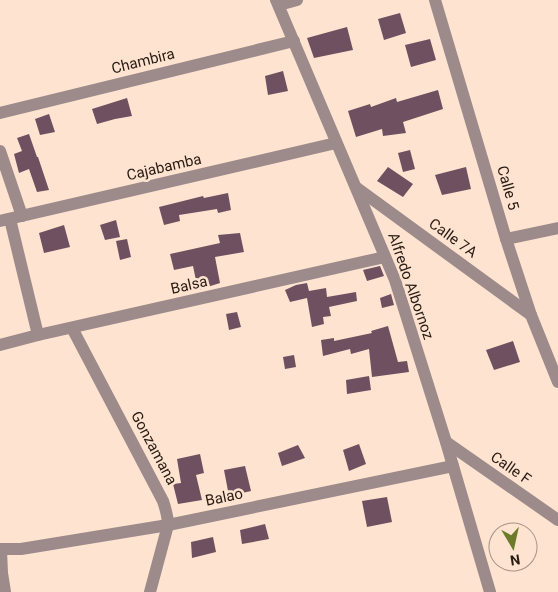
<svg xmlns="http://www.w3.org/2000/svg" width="558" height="592" viewBox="0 0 558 592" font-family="Roboto,sans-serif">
	<rect width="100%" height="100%" fill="#fee3d0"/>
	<g fill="#6f5060">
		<polygon points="400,13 406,33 384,40 378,19"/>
		<polygon points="347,27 353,50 314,58 307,38"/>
		<polygon points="430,39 436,60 411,67 405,45"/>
		<polygon points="283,71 288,91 268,95 265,76"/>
		<polygon points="438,90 443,109 403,122 406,133 383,136 382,129 356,137 348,111 370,104 371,107 396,98 397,102"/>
		<polygon points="127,98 132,116 115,119 97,124 92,109"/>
		<polygon points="49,114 55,132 40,135 35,119"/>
		<polygon points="29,134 37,157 38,157 49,190 37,192 29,169 19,173 14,154 22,151 17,138"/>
		<polygon points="410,150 415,169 403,172 398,153"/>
		<polygon points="388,167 413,184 403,197 377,181"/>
		<polygon points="466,167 471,189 442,195 435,175"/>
		<polygon points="228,193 231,210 218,213 217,209 179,215 180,221 164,225 159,207 203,196 204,198"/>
		<polygon points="116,220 120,237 105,240 100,225"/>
		<polygon points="64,225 70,247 44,253 39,233"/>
		<polygon points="240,233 244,252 215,257 220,283 198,290 193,266 174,270 170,254 220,243 218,235"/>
		<polygon points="127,239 131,257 120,260 116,241"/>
		<polygon points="380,266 384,276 367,281 363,270"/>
		<polygon points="307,283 309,291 326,288 327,297 356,292 357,301 329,307 331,316 323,317 324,324 312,327 307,298 290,302 285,290 296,285"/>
		<polygon points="391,294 394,305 382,308 380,298"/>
		<polygon points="237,312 241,327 229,330 226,314"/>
		<polygon points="388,326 398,362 407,361 409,372 372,377 369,349 351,354 350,349 323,356 321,340 334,338 334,341 372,333 371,331"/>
		<polygon points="513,341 520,362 494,370 486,350"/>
		<polygon points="294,355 296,367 285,369 283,357"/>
		<polygon points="369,376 371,390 347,394 346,380"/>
		<polygon points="359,444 366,464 349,471 343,450"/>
		<polygon points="298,445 305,458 282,466 278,453"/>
		<polygon points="200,454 204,473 196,475 202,500 178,504 173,484 181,483 177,459"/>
		<polygon points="245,466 251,491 229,496 224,470"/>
		<polygon points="387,497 392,522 367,527 362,501"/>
		<polygon points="265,524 269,539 242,544 240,530"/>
		<polygon points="213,537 216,552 192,558 191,542"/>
	</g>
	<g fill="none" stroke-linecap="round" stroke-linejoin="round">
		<g stroke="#9d8b8b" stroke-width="12">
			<polyline points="276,0 395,280 446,442 490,592"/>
			<polyline points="435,0 506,239 531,315 558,382"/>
			<polyline points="279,5 297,0"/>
			<polyline points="0,113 294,41"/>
			<polyline points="0,151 22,216"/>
			<polyline points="357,188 531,315"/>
			<polyline points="10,219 38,335"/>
			<polyline points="0,221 336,143"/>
			<polyline points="506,239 558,228"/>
			<path d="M72 328 163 501C166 510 168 516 168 525L150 592"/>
			<polyline points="0,345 38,335 385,257"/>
			<polyline points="446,442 558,520"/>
			<polyline points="0,549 21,549 168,525 453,466"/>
			<polyline points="1,550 2,573 5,592"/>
		</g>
	</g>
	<g text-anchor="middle" stroke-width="5" stroke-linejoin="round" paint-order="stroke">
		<g font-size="15" fill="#271b12" stroke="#fee3d0">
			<text transform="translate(143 61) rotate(-14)" y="5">Chambira</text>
			<text transform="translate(164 167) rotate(-13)" y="5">Cajabamba</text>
			<text transform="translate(508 188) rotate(74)" y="5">Calle 5</text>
			<text transform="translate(453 238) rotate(36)" y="5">Calle 7A</text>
			<text transform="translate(189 285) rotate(-13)" y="5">Balsa</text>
			<text transform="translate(411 286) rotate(71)" y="5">Alfredo Albornoz</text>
			<text transform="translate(154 448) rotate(62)" y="5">Gonzamana</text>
			<text transform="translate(511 468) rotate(35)" y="5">Calle F</text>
			<text transform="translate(224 497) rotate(-12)" y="5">Balao</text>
		</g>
	</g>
	<g transform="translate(513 547) rotate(171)"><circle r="24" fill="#fee3d0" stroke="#a89384"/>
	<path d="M0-4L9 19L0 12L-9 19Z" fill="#6b7b29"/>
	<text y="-8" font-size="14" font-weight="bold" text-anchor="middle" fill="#271b12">N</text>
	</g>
</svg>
